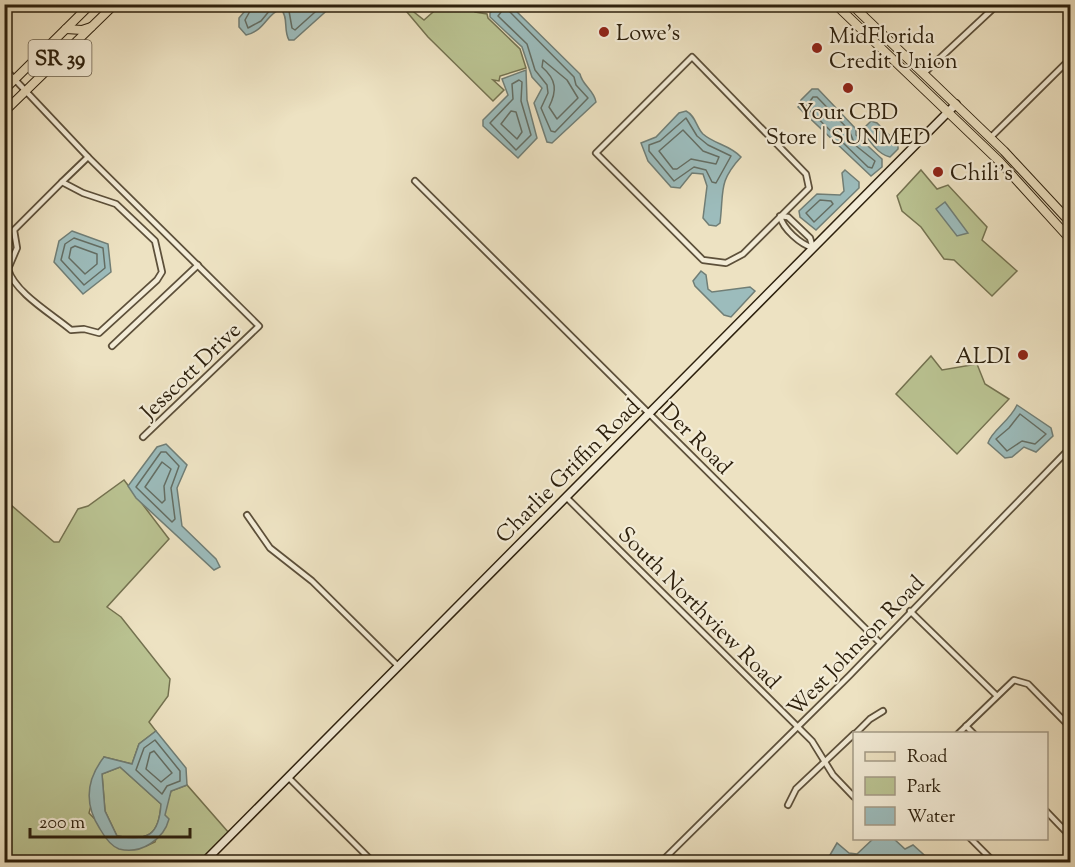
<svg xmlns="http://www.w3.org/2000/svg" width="1075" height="867" viewBox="0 0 1075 867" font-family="'Sorts Mill Goudy',serif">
	<rect width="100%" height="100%" fill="#ede2c2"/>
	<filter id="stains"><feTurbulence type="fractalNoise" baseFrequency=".00333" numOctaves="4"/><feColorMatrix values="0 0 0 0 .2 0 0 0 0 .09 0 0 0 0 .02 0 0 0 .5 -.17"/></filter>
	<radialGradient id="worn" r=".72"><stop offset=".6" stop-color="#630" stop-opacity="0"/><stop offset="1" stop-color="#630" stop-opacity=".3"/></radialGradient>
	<g fill="#bac392" stroke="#747250" stroke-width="1.5">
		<polygon points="401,5 405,5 424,20 441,5 468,5 475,12 487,14 488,18 520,49 526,68 500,76 499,81 493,80 504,90 493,101 428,37"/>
		<polygon points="921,170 937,189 948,185 987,227 982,240 1017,271 992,296 954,260 944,259 921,227 902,211 897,196"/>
		<polygon points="931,356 942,370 977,364 985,384 1009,399 957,454 896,394"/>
		<polygon points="124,480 169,539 107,607 121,617 170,679 168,696 149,722 156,731 139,744 132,764 104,757 89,813 124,849 146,846 155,842 171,791 187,785 229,833 200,862 5,862 4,499 54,542 59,542 78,509 88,506"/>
		<path d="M120 767 161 804C159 836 148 841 117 836L105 811 102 774Z"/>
	</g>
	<g fill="#9cbcbc" stroke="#707e76" stroke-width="1.5" fill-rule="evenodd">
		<path d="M250 5V4L333 5 294 40H289C283 30 289 18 281 9 266 14 266 30 246 35L239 27V18Z"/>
		<path d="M498 5H510L580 74C582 85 594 90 596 102L552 143 547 142 534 103 542 88 532 77 522 47 490 17V13Z"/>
		<polygon points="526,70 527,100 537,138 518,158 483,126 483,120 508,95 502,79"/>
		<polygon points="812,89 818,89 856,129 856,135 882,159 882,167 871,176 798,107 801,100"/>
		<path d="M686 111C696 116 696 127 703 134 714 144 730 145 741 157 718 182 724 191 720 223L716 226 709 225 703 218 707 186 703 174 692 173 680 188 671 187 648 161 641 143 656 137 679 113Z"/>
		<path d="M871 121 877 123 898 144V149L890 157C879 155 866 139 864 128Z"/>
		<polygon points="845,170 859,182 859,188 816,230 800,217 799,211 817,194 840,195 844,191 842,173"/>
		<polygon points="945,202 968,233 957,236 936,209"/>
		<polygon points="72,231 108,244 111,272 83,294 54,262 59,241"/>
		<polygon points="701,271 706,275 708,289 712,292 750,287 755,291 731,317 724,315 695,286 693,281"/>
		<path d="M1017 405 1051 428 1053 436 1036 452 1024 447 1012 457 1005 458 988 443C992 430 1009 422 1017 405Z"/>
		<polygon points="166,444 187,465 177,488 182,526 216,559 220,567 214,570 136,498 128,486 157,447"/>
		<path d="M156 731 186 768 187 785 171 791 165 815 169 819C164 839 141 855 119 849 111 846 104 836 100 829 84 804 86 780 104 757L132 764 139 744ZM120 767 161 804C159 836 148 841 117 836L105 811 102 774Z"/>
		<polygon points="874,838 894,839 905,849 913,845 932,862 837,862 830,855 837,843 849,853 857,854"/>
	</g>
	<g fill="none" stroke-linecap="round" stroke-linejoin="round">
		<g stroke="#646e64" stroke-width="1.5">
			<polyline points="254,4 245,20 248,28 261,21 275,4"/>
			<polyline points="285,4 289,11 292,28 295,30 324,4"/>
			<polygon points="505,7 574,77 576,85 588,98 555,132 551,131 541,108 548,93 547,85 535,70 527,44 498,16"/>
			<path d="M543 60 567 80 578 98 557 119 549 107C557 91 557 80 542 67Z"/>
			<polygon points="519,80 522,82 521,101 531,135 516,150 490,123 513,99 512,84"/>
			<polygon points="813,97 817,97 849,130 855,145 875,161 872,168 868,167 806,107"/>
			<polygon points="511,111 516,112 522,132 517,139 501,124"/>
			<polygon points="686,118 697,136 708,145 731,156 716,183 712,182 706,170 694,167 674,181 649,151 649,145 660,141"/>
			<polygon points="683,130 703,151 719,157 716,164 691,159 677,169 673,169 659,151"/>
			<polygon points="820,200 831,201 833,204 814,222 806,213"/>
			<polygon points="74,238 103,248 105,268 84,285 61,260 65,244"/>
			<polygon points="75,246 97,254 97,264 85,274 69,258 71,248"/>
			<polygon points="1020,414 1046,434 1035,444 1022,441 1007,451 996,439 1009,428"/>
			<polygon points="161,452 166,452 179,466 171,488 175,519 172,522 136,487"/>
			<polygon points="162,462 171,469 164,486 165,500 162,503 145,487"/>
			<polygon points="155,740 180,771 180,781 167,786 162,794 136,770 144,748"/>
			<polygon points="154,751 172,773 161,782 146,769 150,753"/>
		</g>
		<g stroke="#5d503a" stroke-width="8">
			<g id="street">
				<polygon points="692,57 806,174 809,188 743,254 726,263 703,260 596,153"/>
				<polyline points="4,68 88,157 259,326 143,437"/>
				<polyline points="924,73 998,4"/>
				<polyline points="990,138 1070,59"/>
				<polyline points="415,181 879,642"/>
				<path d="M62 182 83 193 116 204 155 241 162 272 157 280 99 333 84 329 71 330C52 314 15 293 8 269L17 248 14 230Z"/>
				<polyline points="62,182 88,157"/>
				<path d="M780 216 788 217 810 238 813 248C800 244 783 229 780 216Z"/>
				<polyline points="112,346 198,265"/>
				<polyline points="566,497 812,741 833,775 854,797"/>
				<polyline points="247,515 270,548 312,581 398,666"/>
				<polyline points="910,611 996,695"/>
				<polyline points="966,726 974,734"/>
				<polyline points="855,734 870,719 883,711"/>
				<polyline points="958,734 1014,680 1028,684 1070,727"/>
				<polyline points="288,777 373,862"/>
				<polyline points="788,805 796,789 854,734"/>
				<polyline points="1046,811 1070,836"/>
				<polyline points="970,838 994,862"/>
				<polyline points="661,862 849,676 1070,448"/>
				<polyline points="1061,862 1070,853"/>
			</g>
		</g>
		<g stroke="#2d200d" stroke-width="10">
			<polyline id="secondary" points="204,862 956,104"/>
		</g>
		<g stroke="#2d200d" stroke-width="10">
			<g id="primary">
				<polyline points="835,4 1000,162 1070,239"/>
				<polyline points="851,4 1004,151 1070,222"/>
				<polyline points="66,29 82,30 91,27"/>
				<polyline points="4,90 91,4"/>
				<polyline points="4,112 115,4"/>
			</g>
		</g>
		<use href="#street" stroke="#f3ecd7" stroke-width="4.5"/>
		<use href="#secondary" stroke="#f3ecd7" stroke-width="7"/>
		<use href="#primary" stroke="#ede2c2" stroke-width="8"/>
	</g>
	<g fill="#8f2418" stroke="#f3ecd7" stroke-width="2">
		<circle cx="604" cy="32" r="6"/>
		<circle cx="817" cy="48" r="6"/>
		<circle cx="848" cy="88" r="6"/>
		<circle cx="938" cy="172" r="6"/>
		<circle cx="1023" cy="355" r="6"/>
	</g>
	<g text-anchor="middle" stroke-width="4.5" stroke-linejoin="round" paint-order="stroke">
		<rect fill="#f3ecd7" stroke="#685d4a" stroke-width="1.5" x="28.5" y="40" width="63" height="36" rx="4.5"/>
		<g font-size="21" font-weight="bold" fill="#2d200d">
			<text x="60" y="65">SR 39</text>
		</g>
		<g font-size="22" fill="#2d200d" stroke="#f3ecd7" text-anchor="start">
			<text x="616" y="40">Lowe's</text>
			<text x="829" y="43">MidFlorida<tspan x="829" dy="25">Credit Union</tspan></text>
			<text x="848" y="119" text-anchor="middle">Your CBD<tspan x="848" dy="25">Store | SUNMED</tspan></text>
			<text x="950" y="180">Chili's</text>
			<text x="1011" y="363" text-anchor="end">ALDI</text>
		</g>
		<g font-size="22" fill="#2d200d" stroke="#f3ecd7">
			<text transform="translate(190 370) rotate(-44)" y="8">Jesscott Drive</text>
			<text transform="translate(697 438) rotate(45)" y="8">Der Road</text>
			<text transform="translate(567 470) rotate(-45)" y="8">Charlie Griffin Road</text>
			<text transform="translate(700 607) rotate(45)" y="8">South Northview Road</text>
			<text transform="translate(855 645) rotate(-46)" y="8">West Johnson Road</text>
		</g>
	</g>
	<rect width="1075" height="867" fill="none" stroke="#ede2c2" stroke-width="24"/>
	<rect x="6" y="6" width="1063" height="855" fill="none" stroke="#2d200d" stroke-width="3"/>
	<rect x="12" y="12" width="1051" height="843" fill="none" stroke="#2d200d" stroke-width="1.5"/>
	<rect x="853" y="732" width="195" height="108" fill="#f3ecd7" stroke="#a49a86" stroke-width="1.5"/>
	<rect x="865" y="752" width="30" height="9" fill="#ede2c2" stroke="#a49a86" stroke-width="1.5"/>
	<text x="907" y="762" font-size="18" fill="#2d200d">Road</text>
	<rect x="865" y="777" width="30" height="18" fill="#bac392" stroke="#a49a86" stroke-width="1.5"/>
	<text x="907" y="792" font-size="18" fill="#2d200d">Park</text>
	<rect x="865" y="807" width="30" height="18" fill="#9cbcbc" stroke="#a49a86" stroke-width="1.5"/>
	<text x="907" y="822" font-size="18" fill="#2d200d">Water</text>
	<path d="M30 828v9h160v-9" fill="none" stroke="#2d200d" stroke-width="3"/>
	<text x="39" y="828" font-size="18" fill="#2d200d" stroke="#f3ecd7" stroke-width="4.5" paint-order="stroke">200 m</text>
	<rect width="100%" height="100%" filter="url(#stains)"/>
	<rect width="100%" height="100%" fill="url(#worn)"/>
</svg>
